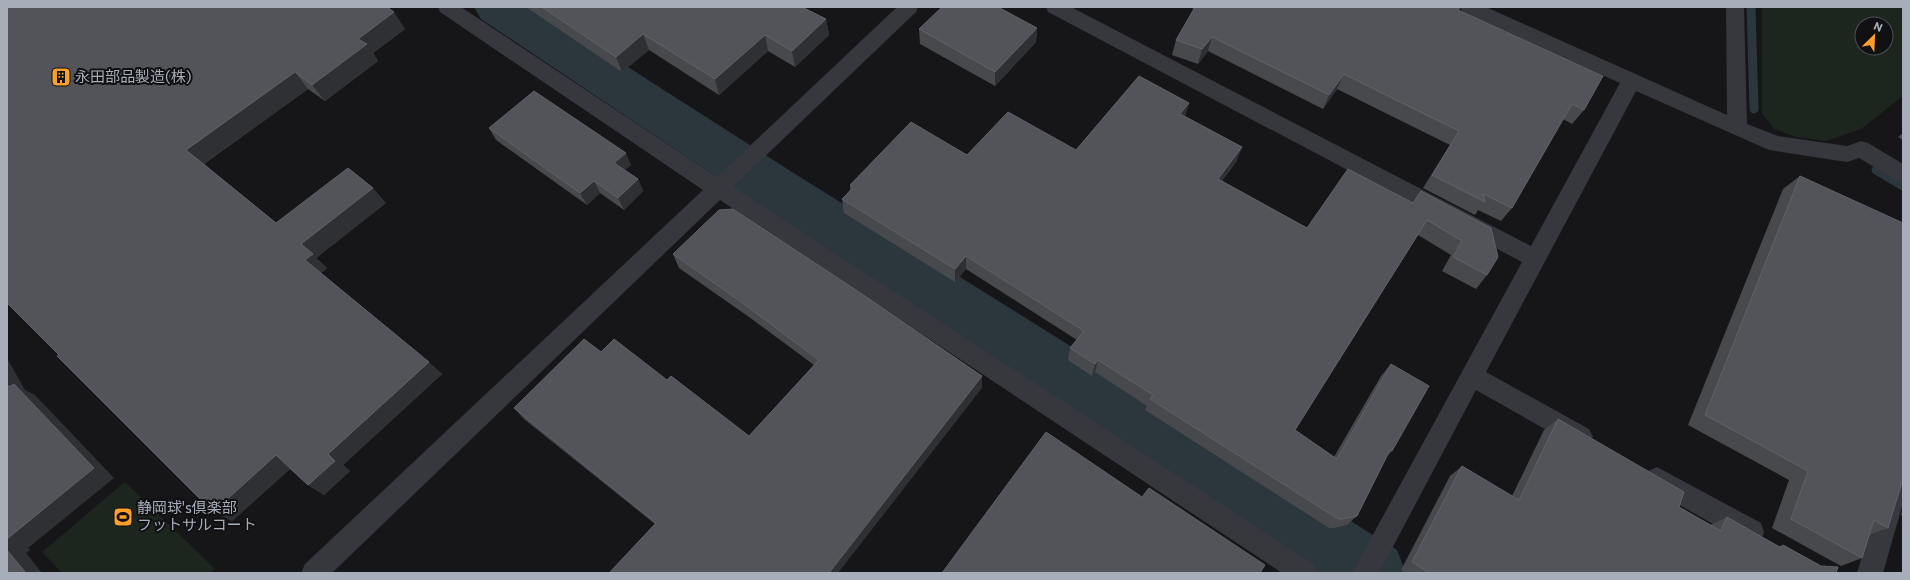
<svg xmlns="http://www.w3.org/2000/svg" width="1910" height="580" viewBox="0 0 1910 580" font-family="Commissioner,'Noto Sans JP',sans-serif">
	<rect width="100%" height="100%" fill="#161618"/>
	<g fill="#1d261e" fill-rule="evenodd">
		<path d="M1762 7H1903V96L1861 129 1826 141 1796 137 1774 129 1762 113ZM1862 24H1886V48H1862Z"/>
		<polygon points="125,482 215,569 210,573 62,573 42,552"/>
	</g>
	<g fill="none" stroke-linecap="round" stroke-linejoin="round">
		<g stroke="#2b373d" stroke-width="9">
			<polyline points="1751,7 1754,109"/>
			<polyline points="1876,170 1903,186"/>
		</g>
		<polygon fill="#2b373d" fill-rule="evenodd" points="474,7 534,7 792,172 1397,550 1406,573 1316,573 754,202 481,19"/>
		<g fill="#36383d" fill-rule="evenodd">
			<polygon points="438,7 461,7 717,177 897,7 918,7 916,12 733,187 1314,564 1318,573 1282,573 720,200 332,573 301,573 305,564 703,190 440,12"/>
			<polygon points="1046,7 1071,7 1531,246 1620,83 1462,12 1460,7 1486,7 1727,115 1726,7 1744,7 1747,124 1778,136 1847,146 1861,141 1868,143 1903,164 1903,182 1896,180 1859,158 1847,162 1769,150 1636,91 1486,372 1589,429 1593,437 1589,445 1581,448 1573,445 1476,390 1379,573 1352,573 1522,262 1048,12"/>
			<polygon points="1903,450 1903,503 1883,573 1857,573 1891,461 1894,453"/>
			<polygon points="1657,467 1761,523 1764,532 1761,541 1752,544 1743,541 1648,487 1645,479 1648,471"/>
		</g>
	</g>
	<g fill="#47494d">
		<polygon points="7,7 405,29 373,53 378,61 325,101 308,89 204,164 276,223 386,203 316,258 327,268 321,273 442,374 343,465 350,471 324,495 308,485 290,469 232,521 59,355"/>
		<polygon points="526,7 802,7 826,19 829,35 795,67 768,51 719,95 649,50 622,72"/>
		<polygon points="1189,7 1461,7 1459,10 1584,110 1572,124 1563,119 1512,208 1501,221 1478,210 1475,215 1423,188 1450,145 1337,89 1323,109 1208,51 1198,64 1172,55 1176,40 1194,9"/>
		<polygon points="1037,28 1036,42 995,86 920,44 919,29"/>
		<polygon points="1189,103 1185,116 1242,147 1236,162 1222,181 1307,228 1413,203 1421,191 1491,228 1487,275 1476,289 1442,271 1451,255 1418,235 1295,430 1334,457 1381,376 1391,364 1392,451 1387,456 1357,516 1347,525 1334,528 1329,528 1145,410 1147,406 1095,372 1092,376 1068,360 1070,348 1077,340 966,269 955,282 844,213 842,199 850,190 850,185 967,155 1076,150"/>
		<polygon points="489,128 631,165 625,170 638,179 643,191 624,210 600,193 587,205 496,140"/>
		<polygon points="1903,133 1903,140 1898,137"/>
		<polygon points="1800,176 1888,528 1869,535 1862,558 1841,566 1772,528 1789,480 1688,425 1783,189"/>
		<polygon points="673,254 982,388 655,524 524,419 514,408 601,352 667,380 749,436 814,365 749,317 679,268"/>
		<polygon points="1558,419 1679,507 1710,525 1727,517 1779,546 1783,545 1821,566 1836,573 1405,573 1401,570 1450,476 1462,466 1512,496 1544,430"/>
		<polygon points="1903,508 1903,516 1901,515"/>
	</g>
	<g fill="#2f3033">
		<polygon points="394,12 405,29 373,53 378,61 325,101 312,85 358,39"/>
		<polygon points="826,19 829,35 795,67 792,51"/>
		<polygon points="1037,28 1036,42 995,86 995,72"/>
		<polygon points="643,34 649,50 622,72 616,57"/>
		<polygon points="765,35 768,51 719,95 715,79"/>
		<polygon points="1212,37 1208,51 1198,64 1202,49"/>
		<polygon points="295,72 308,89 202,165 186,150"/>
		<polygon points="1344,74 1337,89 1323,109 1329,95"/>
		<polygon points="1189,103 1184,118 1180,114"/>
		<polygon points="1242,147 1236,162 1213,193 1218,179"/>
		<polygon points="626,153 631,165 620,175 614,163"/>
		<polygon points="638,179 643,191 624,210 618,198"/>
		<polygon points="594,181 600,193 587,205 580,193"/>
		<polygon points="373,188 386,203 316,258 327,268 320,274 305,260 301,244"/>
		<polygon points="966,256 966,269 955,282 955,269"/>
		<polygon points="7,358 25,390 35,395 114,478 28,548 30,550 26,553 42,573 26,573 7,550 9,387 7,384"/>
		<polygon points="1098,360 1095,372 1092,376 1095,364"/>
		<polygon points="429,362 442,374 343,465 350,471 324,495 308,485 328,454"/>
		<polygon points="982,376 982,388 838,573 829,573"/>
		<polygon points="276,455 293,466 232,521 213,512"/>
	</g>
	<g fill="#525459" stroke="#5f6268">
		<polygon points="7,7 387,7 394,12 358,39 367,44 312,85 295,72 186,150 276,223 348,168 373,188 301,244 313,254 305,260 429,362 328,454 335,461 308,485 276,455 213,512 57,356 59,355 7,303"/>
		<polygon points="542,7 802,7 826,19 792,51 765,35 715,79 643,34 616,57"/>
		<polygon points="942,7 998,7 1037,28 995,72 919,29"/>
		<polygon points="1195,7 1460,7 1458,10 1603,76 1584,110 1572,104 1512,208 1483,194 1485,202 1432,175 1459,131 1396,100 1344,74 1329,95 1212,37 1202,49 1176,40"/>
		<polygon points="1139,76 1189,103 1180,114 1242,147 1218,179 1307,228 1348,169 1413,203 1421,191 1491,228 1498,257 1487,275 1453,257 1462,241 1427,220 1295,430 1337,459 1391,364 1429,386 1392,451 1390,450 1357,516 1343,519 1338,519 1150,399 1153,395 1098,360 1095,364 1070,348 1084,331 966,256 955,269 842,199 853,188 850,185 911,122 967,155 1008,112 1076,150"/>
		<polygon points="534,91 626,153 614,163 638,179 618,198 594,181 580,193 489,128"/>
		<polygon points="1800,176 1903,223 1903,479 1888,528 1874,520 1862,558 1791,519 1808,471 1705,415"/>
		<polygon points="733,209 862,294 982,376 829,573 609,573 656,523 514,408 584,339 601,352 614,339 667,380 671,376 749,436 819,360 744,304 673,254 719,210"/>
		<polygon points="7,384 9,387 14,384 94,468 7,539"/>
		<polygon points="1558,419 1684,492 1679,507 1721,531 1727,517 1781,548 1783,545 1821,566 1838,567 1836,573 1429,573 1412,562 1462,466 1519,500"/>
		<polygon points="1046,432 1142,497 1149,488 1265,565 1260,573 942,573"/>
		<polygon points="7,550 26,573 7,573"/>
	</g>
	<defs>
		<g id="building-square" transform="scale(1)"><rect x="-9" y="-9" width="18" height="18" rx="4" fill="#fd9f29" stroke="#111113"/><path d="M-4-6H4V6H1V3H-1V6H-4ZM-2.5-4.3h1.7v1.8h-1.7ZM.8-4.3h1.7v1.8H.8ZM-2.5-1h1.7V.8h-1.7ZM.8-1h1.7V.8H.8Z" fill="#111"/></g>
		<g id="stadium-square" transform="scale(1)"><rect x="-9" y="-9" width="18" height="18" rx="4" fill="#fd9f29" stroke="#111113"/><path d="M0-5a6.5 5 0 1 0 0 10a6.5 5 0 1 0 0-10ZM-3.5-1.8h7v3.6h-7Z" fill="#111"/></g>
	</defs>
	<g fill-rule="evenodd">
		<use href="#building-square" x="61" y="77"/>
		<use href="#stadium-square" x="123" y="517"/>
	</g>
	<g text-anchor="middle" stroke-width="4" stroke-linejoin="round" paint-order="stroke">
		<g font-size="15" fill="#a7aeb9" stroke="#111113" text-anchor="start">
			<text x="75" y="82">永田部品製造(株)</text>
			<text x="137" y="513">静岡球's倶楽部<tspan x="137" dy="17">フットサルコート</tspan></text>
		</g>
	</g>
	<rect width="1910" height="580" fill="none" stroke="#a7aeb9" stroke-width="16"/>
	<g transform="translate(1874 36) rotate(24)"><circle r="19" fill="#111113" stroke="#4d5055"/>
	<path d="M0-3L7 15L0 10L-7 15Z" fill="#fd9f29"/>
	<text y="-6" font-size="11" font-weight="bold" text-anchor="middle" fill="#a7aeb9">N</text>
	</g>
</svg>
